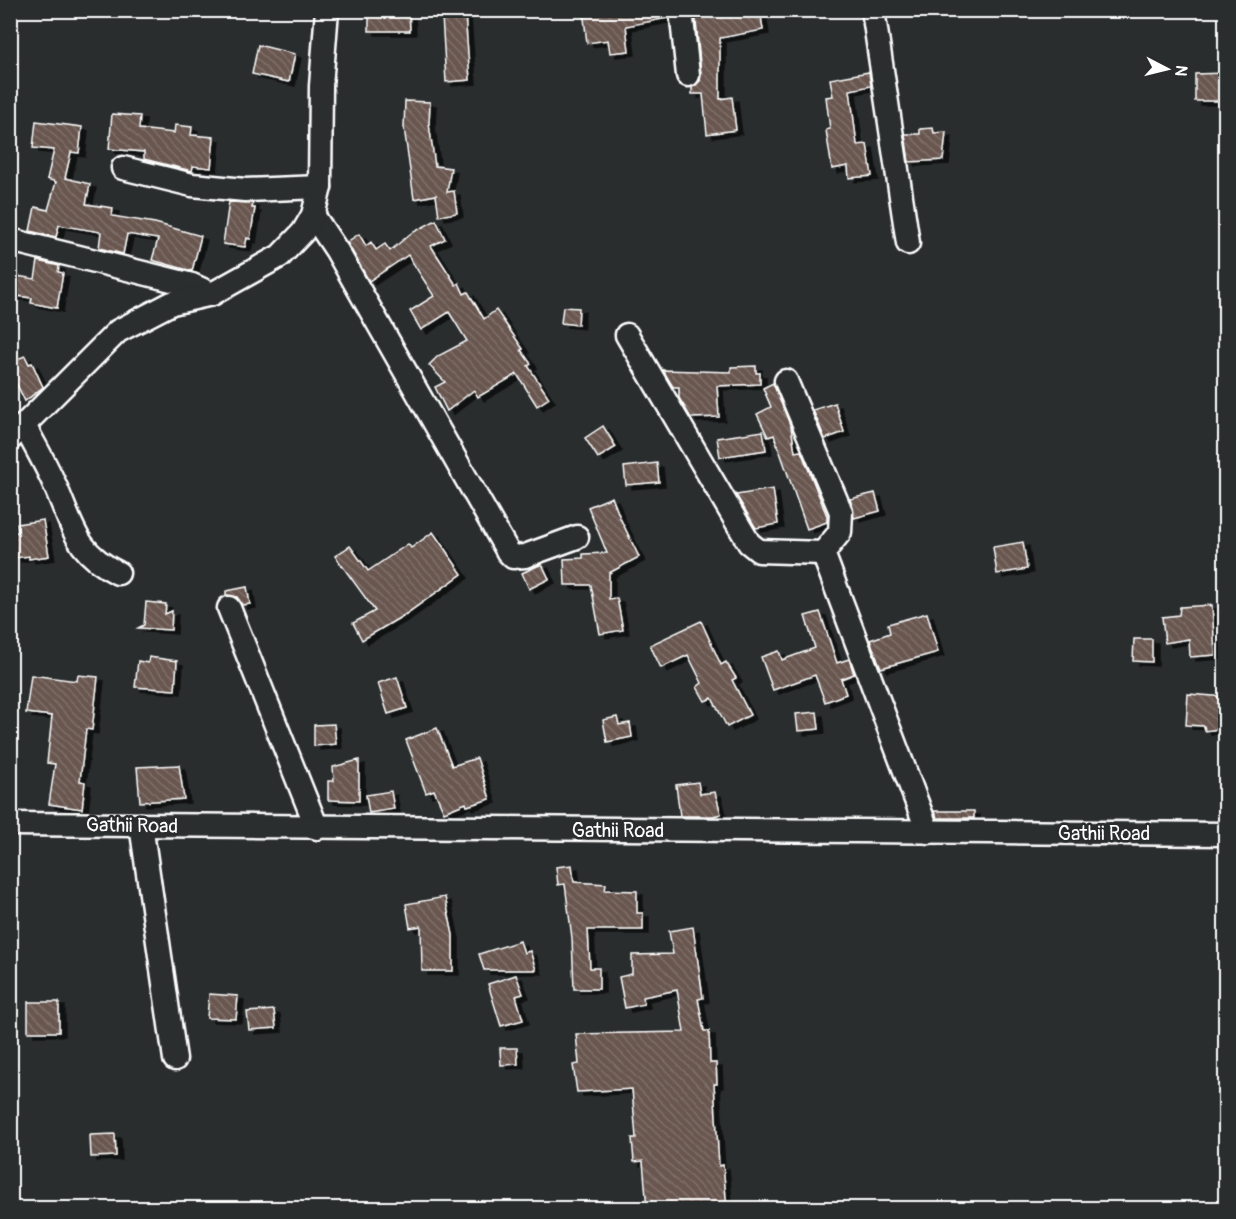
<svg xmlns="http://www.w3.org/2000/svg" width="1236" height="1219" viewBox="0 0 1236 1219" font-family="Pangolin,sans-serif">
	<defs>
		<pattern id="building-back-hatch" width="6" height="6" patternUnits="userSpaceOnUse" patternTransform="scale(1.5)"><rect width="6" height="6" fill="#685750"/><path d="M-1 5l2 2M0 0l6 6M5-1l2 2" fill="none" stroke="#7f706a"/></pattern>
		<filter id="shadow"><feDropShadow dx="6" dy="4" stdDeviation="0" flood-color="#0009"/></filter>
	</defs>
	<rect width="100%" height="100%" fill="#2a2d2e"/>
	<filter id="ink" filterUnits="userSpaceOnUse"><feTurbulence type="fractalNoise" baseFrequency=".0167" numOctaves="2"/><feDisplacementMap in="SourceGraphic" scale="12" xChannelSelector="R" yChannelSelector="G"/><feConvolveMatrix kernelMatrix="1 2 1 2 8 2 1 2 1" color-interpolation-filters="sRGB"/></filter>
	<g filter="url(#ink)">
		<g fill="url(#building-back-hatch)" stroke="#fff" stroke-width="1.5" filter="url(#shadow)">
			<polygon points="409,10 410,31 369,31 369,13"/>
			<polygon points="583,10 668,10 668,18 626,26 629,51 610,53 608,40 587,43"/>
			<polygon points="695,10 760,10 763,30 720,38 720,99 732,97 736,130 707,134 703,94 692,94 692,87 700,81 701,74"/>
			<polygon points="465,14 470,80 446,82 442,16"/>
			<polygon points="258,45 295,54 289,82 252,74"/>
			<polygon points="869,72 871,86 850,90 857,145 867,144 872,176 849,178 848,166 832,169 826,130 830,129 826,97 833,96 830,79"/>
			<polygon points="1226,73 1226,101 1195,101 1195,74"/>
			<polygon points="405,101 430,102 429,124 435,166 451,168 447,192 454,191 457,213 439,216 436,195 414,199 404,127"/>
			<polygon points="112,114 140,116 139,129 174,133 175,125 192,127 191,135 214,137 211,168 193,166 192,171 144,159 144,152 109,149"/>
			<polygon points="36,121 82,127 79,153 71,152 65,178 90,184 86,204 113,208 112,216 155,223 201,236 192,271 152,260 158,239 127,234 123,254 99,248 101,232 59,225 56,237 30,231 35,207 48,210 56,182 47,179 54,150 33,148"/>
			<polygon points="933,128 934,133 946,132 943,160 909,162 905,134 920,134 920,129"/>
			<polygon points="229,202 253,203 252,208 255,208 250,239 247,238 245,247 223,244"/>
			<polygon points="436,220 445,239 431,246 456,285 459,283 464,294 468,292 484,319 496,310 523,349 521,350 531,364 528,366 549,398 537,406 517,374 478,397 474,390 447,411 435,387 445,382 429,365 438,356 467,341 449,312 421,330 410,311 434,296 408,255 369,281 347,242 359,234 366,246 371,242 376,250 385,244 390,251 410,234"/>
			<polygon points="38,261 59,266 58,272 63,273 57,308 31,303 32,298 10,295 10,275 35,279"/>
			<polygon points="563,307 579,308 578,325 561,323"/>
			<polygon points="25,356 29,364 32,363 43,387 25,401 10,371 10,362"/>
			<polygon points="756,366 756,373 760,373 760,384 717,386 719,417 691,418 679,398 679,387 673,387 663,370 731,372 731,367"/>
			<polygon points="773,383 791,427 795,452 801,451 827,516 827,522 807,529 774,435 768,437 757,414 771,407 763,388"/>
			<polygon points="835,403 844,432 825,439 813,410"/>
			<polygon points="603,426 616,447 598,458 585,438"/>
			<polygon points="763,431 766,450 720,457 717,438"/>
			<polygon points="657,463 659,482 626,485 624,467"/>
			<polygon points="773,489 778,524 756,528 736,495"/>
			<polygon points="875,493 880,511 854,518 850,499"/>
			<polygon points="612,497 620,518 639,557 609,573 609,599 617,598 623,630 600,634 591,585 565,585 564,559 583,558 583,554 607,553 588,507"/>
			<polygon points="43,520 49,556 29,559 29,556 15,558 11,533 18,532 17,524"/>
			<polygon points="433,532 462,574 406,614 362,640 353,623 375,611 335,556 350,546 368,571 408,544 411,548"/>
			<polygon points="1023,542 1027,569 997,574 993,547"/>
			<polygon points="542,564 549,579 529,589 522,573"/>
			<polygon points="247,587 250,604 242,605 237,597 226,595 226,591"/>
			<polygon points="146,602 166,604 165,614 172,611 171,630 138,628 144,625"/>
			<polygon points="1212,605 1215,655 1190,657 1189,639 1165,643 1162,617 1179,615 1180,607"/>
			<polygon points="820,612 837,663 849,659 854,674 841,679 846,694 825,702 815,675 773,690 761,657 779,651 782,660 815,648 805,616"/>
			<polygon points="927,613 938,652 881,668 870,640 890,633 888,624"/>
			<polygon points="701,621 721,665 726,662 736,678 732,680 750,715 727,727 712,698 705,701 697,687 702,683 688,655 661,668 650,645"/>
			<polygon points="1134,639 1152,639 1152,662 1133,661"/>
			<polygon points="149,657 177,661 175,690 135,687 138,661 148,663"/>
			<polygon points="31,675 77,681 78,675 98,677 92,730 86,729 80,781 85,782 82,809 49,804 55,764 47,763 52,716 26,713"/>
			<polygon points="397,677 407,708 388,714 378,683"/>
			<polygon points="1188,694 1226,697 1226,728 1205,731 1204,726 1186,725"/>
			<polygon points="817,712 819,729 798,731 796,714"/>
			<polygon points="617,717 619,725 630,723 632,737 607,742 603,720"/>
			<polygon points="334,724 336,744 314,746 314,725"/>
			<polygon points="437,728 452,766 477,758 490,799 467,806 466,803 444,812 434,790 426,793 406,740"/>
			<polygon points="359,760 359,801 328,800 328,781 334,781 333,767"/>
			<polygon points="179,765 184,799 140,802 137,767"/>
			<polygon points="698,782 700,794 715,792 721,814 713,816 680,816 676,785"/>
			<polygon points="391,791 394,809 369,813 366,795"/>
			<polygon points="935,811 974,811 974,818 937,818"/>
			<polygon points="572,865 574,882 606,884 605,890 637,891 637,913 643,913 643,930 588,930 590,968 599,968 599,989 574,989 572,938 565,884 558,885 556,867"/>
			<polygon points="445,897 453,935 453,971 422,971 421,926 410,928 406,904"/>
			<polygon points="693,927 703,998 698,999 704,1031 709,1031 710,1063 716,1063 717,1084 714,1084 719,1166 723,1165 727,1209 647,1209 643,1161 634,1162 632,1138 636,1138 632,1089 577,1092 573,1065 579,1064 576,1034 684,1032 677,990 643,997 644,1004 625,1008 619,977 632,974 632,955 673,954 669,931"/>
			<polygon points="520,941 524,953 530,951 536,970 484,970 479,954"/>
			<polygon points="516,975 523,994 516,996 523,1020 501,1026 488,984"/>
			<polygon points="209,994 238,996 236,1019 207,1018"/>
			<rect x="28" y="1002" width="31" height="30"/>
			<polygon points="274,1010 276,1028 249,1030 247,1012"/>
			<polygon points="500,1048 517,1048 518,1064 501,1065"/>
			<polygon points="115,1134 116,1156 91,1157 90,1135"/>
		</g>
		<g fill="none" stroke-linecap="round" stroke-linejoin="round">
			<g stroke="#fff" stroke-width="27">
				<g id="minor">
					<polyline points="681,10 688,75"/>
					<polyline points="873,10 908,243"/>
					<polyline points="123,168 192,185 245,190 320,187"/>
					<polyline points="313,215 337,251 508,552 513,557 525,556 577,537"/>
					<polyline points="10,240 192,285 212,294"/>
					<polyline points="627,335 749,543 759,551 823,553 840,532 841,512 786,381"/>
					<path d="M25 427C36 448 48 468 57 490 74 530 77 553 118 573"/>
					<polyline points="10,439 118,331 172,303 212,294 280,256 303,232 313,215 320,187 321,86 327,10"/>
					<polyline points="823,553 928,832"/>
					<polyline points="229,608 317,828"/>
					<polyline points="10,824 1226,834"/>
					<polyline points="141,825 175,1059"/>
				</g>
			</g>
			<use href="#minor" stroke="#2a2d2e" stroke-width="22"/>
		</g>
	</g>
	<g text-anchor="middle" stroke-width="5" stroke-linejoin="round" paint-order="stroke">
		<g font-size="20" fill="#fff" stroke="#2a2d2e">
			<text transform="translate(132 825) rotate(1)" y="7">Gathii Road</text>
			<text x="618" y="837">Gathii Road</text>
			<text x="1104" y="840">Gathii Road</text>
		</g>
	</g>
	<rect width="1236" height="1219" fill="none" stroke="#2a2d2e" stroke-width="36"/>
	<rect x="18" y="18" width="1200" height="1183" fill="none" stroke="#fff" stroke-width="2" filter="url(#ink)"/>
	<g transform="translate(1167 69) rotate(97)" stroke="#2a2d2e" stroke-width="4.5" paint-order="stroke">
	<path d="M0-4.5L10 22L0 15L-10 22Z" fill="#ffffff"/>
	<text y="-9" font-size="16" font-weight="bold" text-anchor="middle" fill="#ffffff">N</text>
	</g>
</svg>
